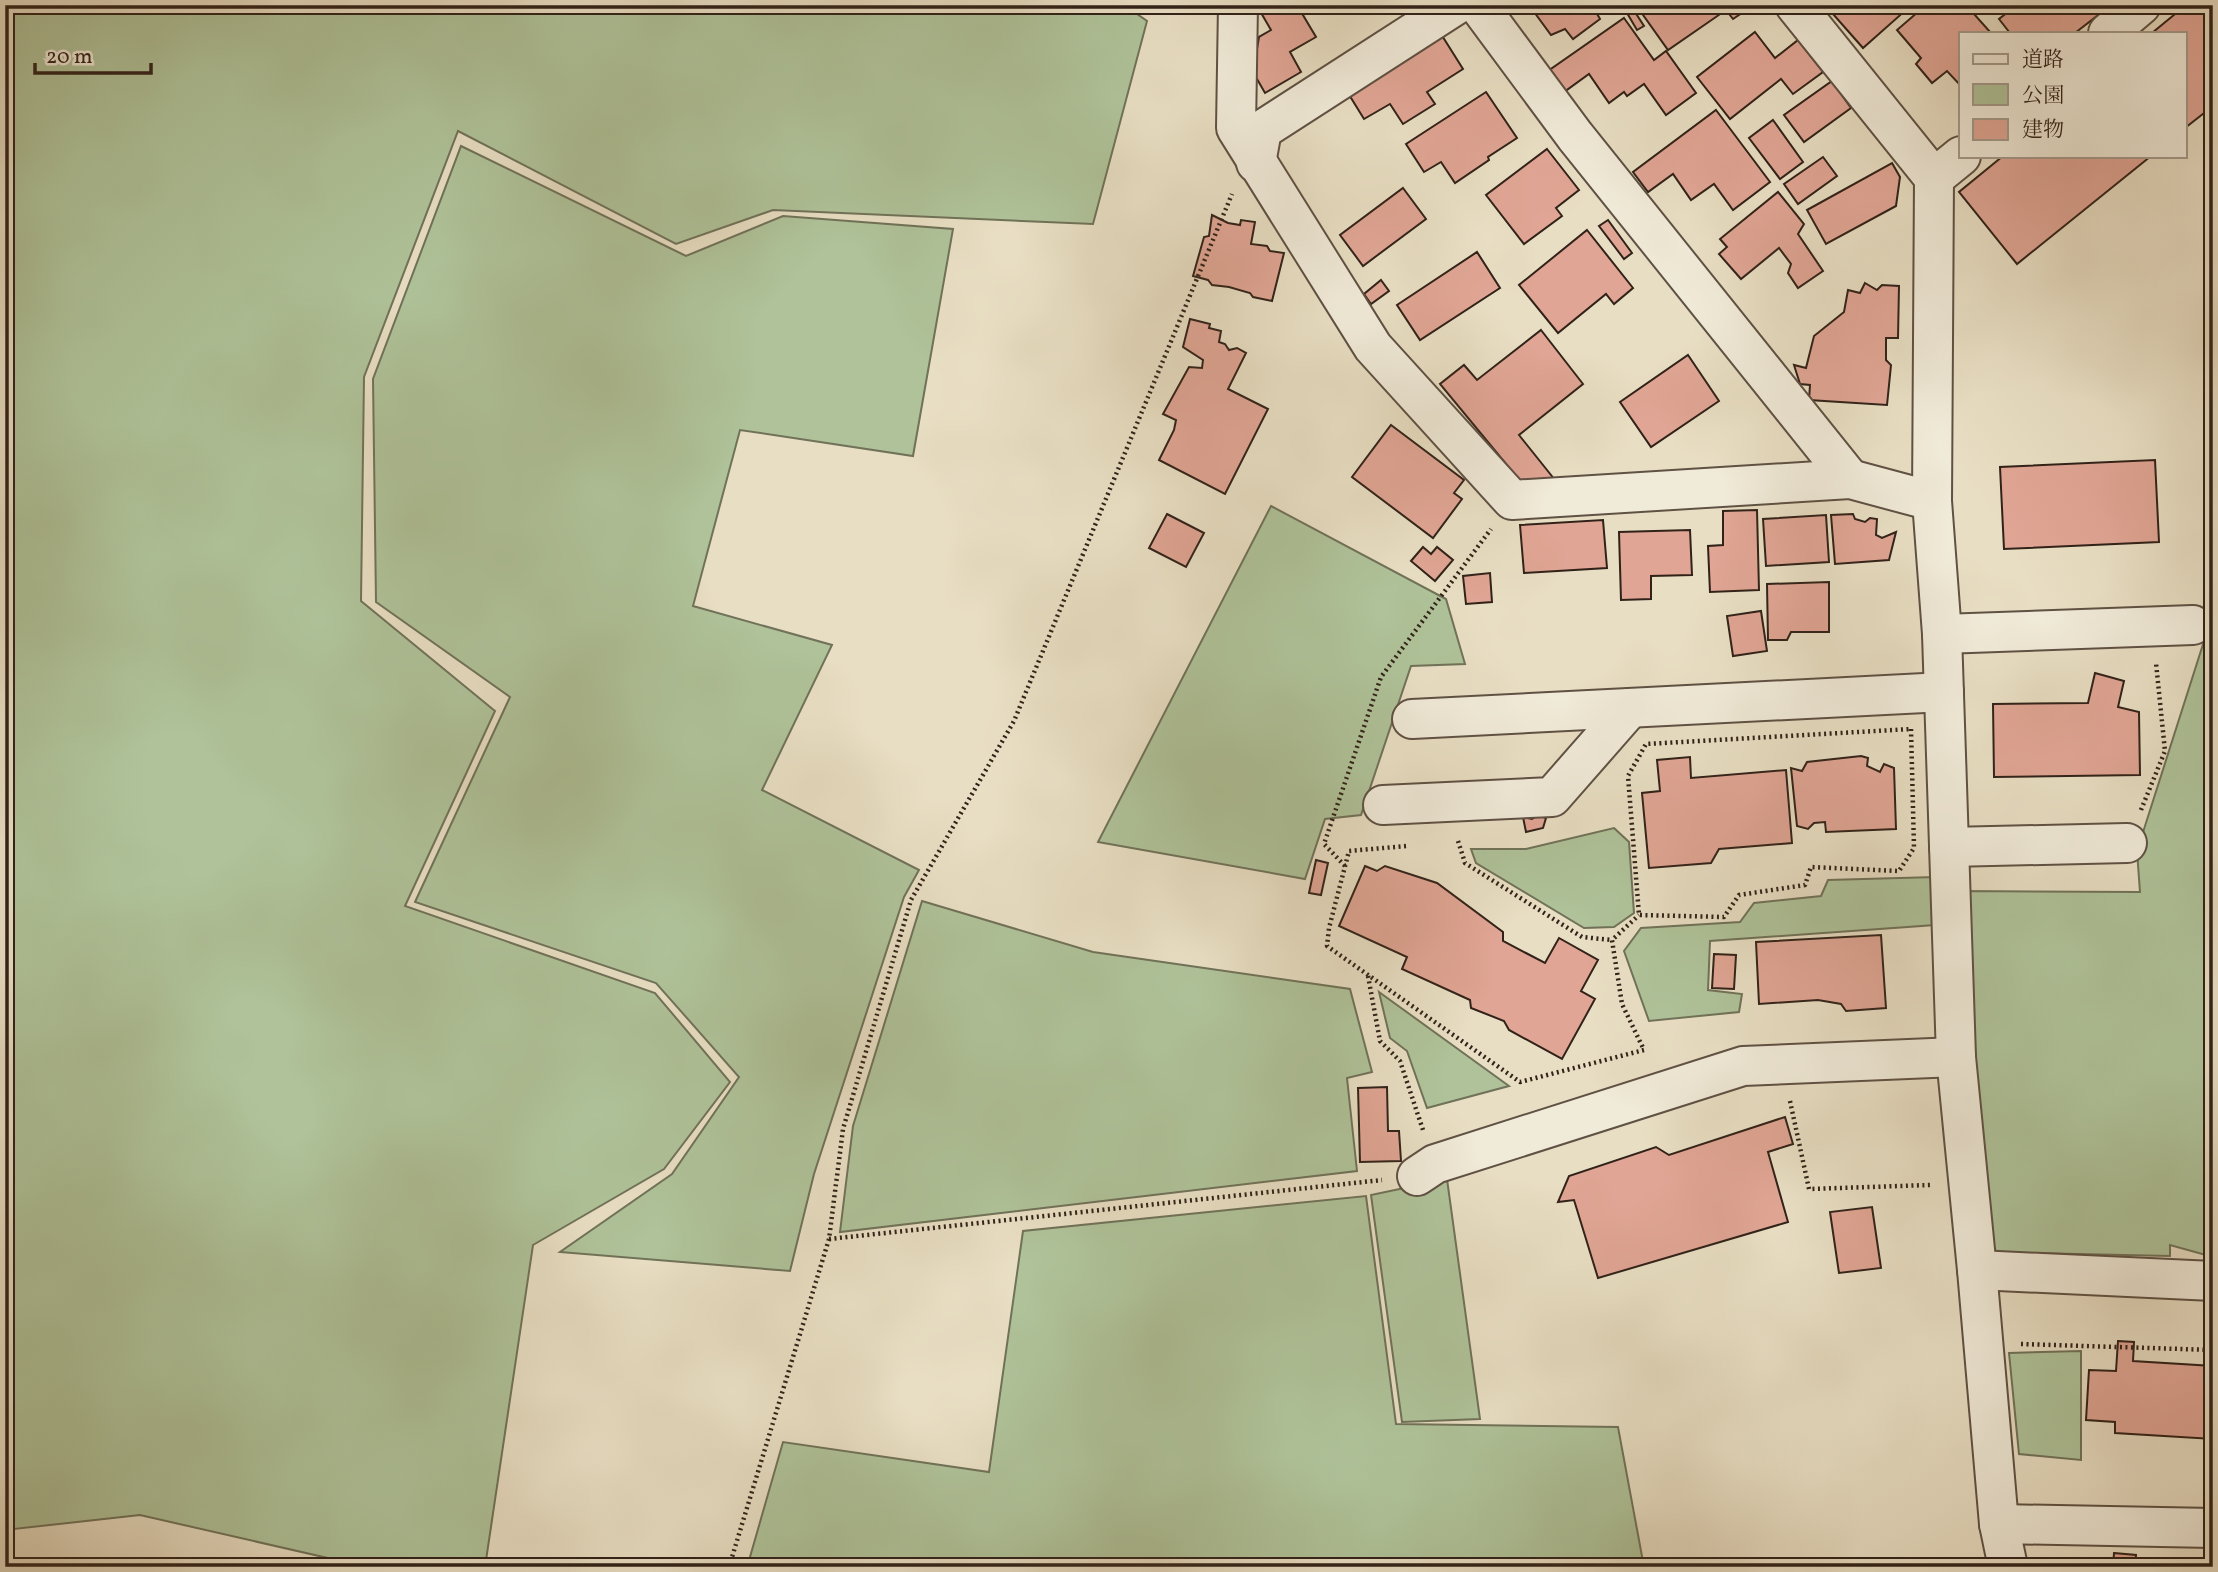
<svg xmlns="http://www.w3.org/2000/svg" width="2218" height="1572" viewBox="0 0 2218 1572" font-family="Vollkorn,'Noto Serif JP',serif">
	<rect width="100%" height="100%" fill="#e8dec3"/>
	<filter id="stains"><feTurbulence type="fractalNoise" baseFrequency=".00286" numOctaves="4"/><feColorMatrix values="0 0 0 0 .2 0 0 0 0 .09 0 0 0 0 .02 0 0 0 .5 -.17"/></filter>
	<radialGradient id="worn" r=".72"><stop offset=".6" stop-color="#630" stop-opacity="0"/><stop offset="1" stop-color="#630" stop-opacity=".3"/></radialGradient>
	<g fill="#afc299" stroke="#707259" stroke-width="2">
		<polygon points="5,5 1124,5 1147,21 1093,224 773,210 676,244 458,131 364,377 361,601 495,711 405,906 655,993 730,1082 664,1169 533,1245 485,1567 367,1567 140,1515 5,1530"/>
		<polygon points="461,146 686,256 783,216 953,229 913,456 740,430 693,606 832,645 762,790 919,870 904,897 814,1174 790,1271 560,1252 672,1174 739,1077 656,983 415,902 510,697 376,602 373,379"/>
		<polygon points="1271,506 1446,599 1465,664 1411,666 1361,815 1325,819 1305,879 1098,842"/>
		<polygon points="2213,613 2213,1257 2170,1245 2170,1256 1989,1252 1962,891 2140,892 2137,851"/>
		<polygon points="1614,828 1629,842 1634,913 1614,927 1584,928 1476,863 1471,849 1526,849"/>
		<polygon points="1935,877 1935,925 1710,941 1708,990 1742,994 1739,1012 1649,1021 1624,951 1641,928 1740,922 1754,903 1821,896 1828,880"/>
		<polygon points="922,901 1093,952 1350,989 1372,1072 1347,1078 1357,1171 840,1232 853,1126"/>
		<polygon points="1379,992 1509,1086 1427,1108 1407,1051 1390,1038"/>
		<polygon points="1447,1179 1480,1419 1402,1422 1371,1195"/>
		<polygon points="1366,1196 1396,1424 1618,1427 1644,1567 763,1567 748,1564 783,1442 989,1472 1023,1231"/>
		<polygon points="2081,1351 2081,1460 2019,1454 2009,1353"/>
	</g>
	<g fill="#e0a594" stroke="#312219" stroke-width="2">
		<polygon points="1269,5 1309,5 1300,10 1316,37 1290,52 1301,72 1265,93 1253,72 1259,37 1271,30 1260,11"/>
		<polygon points="1529,5 1592,5 1600,19 1573,39 1565,29 1551,35"/>
		<polygon points="1636,5 1754,5 1733,19 1726,10 1668,50"/>
		<polygon points="1825,5 1902,5 1906,10 1863,48"/>
		<polygon points="1926,5 1966,5 1991,33 1961,33 1961,86 1947,71 1932,83 1916,64 1921,58 1897,30"/>
		<polygon points="2017,5 2111,5 2075,33 2010,33 1999,19"/>
		<polygon points="2186,5 2213,5 2213,106 2185,128 2185,33 2152,33"/>
		<polygon points="1633,9 1644,26 1637,30 1627,13"/>
		<polygon points="1624,18 1654,60 1666,51 1696,93 1666,115 1644,84 1627,96 1624,92 1609,103 1589,74 1564,92 1548,71"/>
		<polygon points="1755,32 1775,58 1798,40 1823,72 1793,94 1781,79 1730,119 1697,77"/>
		<polygon points="1441,34 1463,69 1427,92 1435,104 1403,124 1390,104 1364,119 1348,93"/>
		<polygon points="1832,81 1851,108 1804,142 1784,115"/>
		<polygon points="1486,92 1517,138 1488,157 1489,160 1455,183 1441,162 1424,172 1406,144"/>
		<polygon points="1716,110 1770,182 1733,210 1714,184 1691,200 1673,174 1648,192 1633,172"/>
		<polygon points="1773,120 1803,162 1780,179 1749,138"/>
		<polygon points="1547,149 1579,190 1556,208 1562,216 1524,244 1486,195"/>
		<polygon points="2003,156 2151,156 2017,264 1959,192"/>
		<polygon points="1823,157 1837,176 1798,204 1784,184"/>
		<polygon points="1892,163 1900,177 1896,206 1826,244 1807,210"/>
		<polygon points="1403,188 1426,219 1363,266 1340,235"/>
		<polygon points="1778,192 1804,224 1798,234 1823,271 1798,288 1788,273 1791,264 1779,248 1741,279 1719,254 1727,247 1720,239"/>
		<polygon points="1212,215 1228,223 1240,225 1241,220 1255,222 1251,244 1267,246 1270,251 1284,253 1272,301 1253,297 1250,293 1229,287 1212,285 1208,280 1193,276 1204,237 1209,236"/>
		<polygon points="1608,220 1632,253 1624,259 1599,226"/>
		<polygon points="1587,230 1633,288 1614,304 1606,294 1558,333 1519,285"/>
		<polygon points="1477,252 1500,288 1420,340 1397,305"/>
		<polygon points="1381,280 1389,291 1371,304 1364,294"/>
		<polygon points="1865,283 1877,290 1882,285 1899,286 1898,338 1886,338 1886,360 1891,365 1887,405 1809,400 1810,385 1800,384 1794,365 1806,368 1814,336 1844,312 1848,290 1860,293"/>
		<polygon points="1190,319 1210,324 1209,328 1221,331 1219,342 1225,344 1229,350 1237,348 1246,353 1228,389 1268,409 1225,494 1159,460 1174,430 1176,420 1163,414 1189,367 1202,368 1203,360 1183,347"/>
		<polygon points="1541,330 1583,384 1519,435 1559,485 1525,487 1440,384 1464,365 1477,380"/>
		<polygon points="1688,355 1719,401 1651,447 1620,402"/>
		<polygon points="1391,425 1464,480 1454,493 1462,499 1433,538 1352,477"/>
		<polygon points="2155,460 2159,542 2004,549 2000,467"/>
		<polygon points="1757,510 1759,590 1710,592 1708,546 1723,545 1723,511"/>
		<polygon points="1167,514 1204,533 1186,567 1149,548"/>
		<polygon points="1853,514 1855,519 1865,522 1870,518 1877,519 1876,535 1882,538 1896,532 1889,560 1835,564 1831,515"/>
		<polygon points="1826,515 1829,562 1766,566 1763,519"/>
		<polygon points="1603,520 1607,568 1524,573 1520,525"/>
		<polygon points="1690,530 1692,575 1651,576 1651,599 1621,600 1619,532"/>
		<polygon points="1423,547 1431,554 1437,547 1453,560 1435,581 1411,561"/>
		<polygon points="1490,573 1492,602 1466,604 1463,576"/>
		<polygon points="1829,582 1829,632 1791,632 1787,640 1768,640 1767,584"/>
		<polygon points="1761,611 1767,651 1733,656 1727,616"/>
		<polygon points="2095,673 2124,681 2118,707 2139,712 2140,775 1994,777 1993,704 2088,703"/>
		<polygon points="1861,756 1868,758 1867,766 1880,772 1884,764 1894,768 1896,829 1826,832 1825,822 1814,823 1808,829 1797,826 1791,768 1802,771 1807,762"/>
		<polygon points="1690,757 1691,778 1786,770 1792,843 1719,849 1711,863 1649,868 1642,793 1660,791 1657,760"/>
		<polygon points="1538,815 1546,818 1543,828 1526,832 1523,817 1532,819"/>
		<polygon points="1316,860 1328,863 1321,895 1309,893"/>
		<polygon points="1365,866 1377,871 1385,866 1437,883 1503,932 1503,941 1545,963 1559,938 1598,960 1581,991 1595,999 1562,1059 1509,1030 1504,1021 1471,1008 1470,1000 1402,969 1407,957 1339,926"/>
		<polygon points="1881,935 1886,1008 1846,1011 1841,1004 1818,1000 1759,1004 1756,942"/>
		<polygon points="1714,954 1736,955 1734,989 1712,988"/>
		<polygon points="1387,1087 1388,1131 1399,1131 1401,1161 1360,1162 1358,1088"/>
		<polygon points="1785,1117 1793,1144 1768,1152 1788,1222 1598,1278 1574,1200 1558,1202 1569,1176 1656,1147 1669,1155"/>
		<polygon points="1872,1207 1881,1268 1839,1273 1830,1212"/>
		<polygon points="2118,1341 2134,1342 2133,1361 2213,1366 2213,1439 2115,1433 2115,1422 2086,1420 2089,1370 2116,1371"/>
		<polygon points="2114,1553 2136,1555 2135,1567 2113,1567"/>
	</g>
	<g fill="none" stroke-linecap="round" stroke-linejoin="round">
		<g stroke="#5f5144" stroke-width="42">
			<g id="minor">
				<polyline points="1238,5 1236,128 1373,347 1512,500 1850,479 1932,501"/>
				<polyline points="1478,5 1575,136 1850,479"/>
				<polyline points="1795,5 1934,178 1932,501 1942,634 1956,1057 1977,1270 1999,1524 2008,1567"/>
				<polyline points="2108,33 2141,5"/>
				<polyline points="1256,163 1262,130 1456,5"/>
				<polyline points="1934,178 1961,156"/>
				<polyline points="1942,634 2193,625"/>
				<polyline points="1412,719 1944,692"/>
				<polyline points="1383,805 1552,797 1630,708"/>
				<polyline points="1949,847 2127,843"/>
				<polyline points="1417,1176 1435,1164 1743,1066 1956,1057"/>
				<polyline points="1977,1270 2213,1281"/>
				<polyline points="1999,1524 2213,1528"/>
			</g>
		</g>
		<g stroke="#312219" stroke-width="4.5" stroke-dasharray="2 3.5" stroke-linecap="butt">
			<polygon points="1911,729 1914,848 1899,871 1811,867 1805,885 1739,895 1724,917 1639,915 1628,776 1646,744"/>
			<polyline points="2141,810 2165,751 2156,663"/>
			<polyline points="1458,841 1465,863 1582,937 1612,940"/>
			<polyline points="1406,846 1349,851 1329,928 1327,946 1520,1082 1644,1050 1622,1004 1612,940 1639,915"/>
			<polyline points="1345,866 1324,844 1381,677 1491,529"/>
			<polyline points="1368,976 1380,1041 1400,1061 1423,1130"/>
			<polyline points="1790,1101 1809,1189 1930,1185"/>
			<polyline points="829,1239 1382,1180"/>
			<polyline points="2021,1344 2213,1350"/>
			<polyline points="729,1567 829,1239 843,1129 911,900 1014,721 1232,194"/>
		</g>
		<use href="#minor" stroke="#f0ead8" stroke-width="38"/>
	</g>
	<rect width="2218" height="1572" fill="none" stroke="#e8dec3" stroke-width="28"/>
	<rect x="7" y="7" width="2204" height="1558" fill="none" stroke="#312219" stroke-width="3.5"/>
	<rect x="14" y="14" width="2190" height="1544" fill="none" stroke="#312219" stroke-width="2"/>
	<rect x="1959" y="32" width="228" height="126" fill="#f0ead8" stroke="#a49a8c" stroke-width="2"/>
	<rect x="1973" y="54" width="35" height="10" fill="#f0ead8" stroke="#a49a8c" stroke-width="2"/>
	<text x="2022" y="66" font-size="21" fill="#312219">道路</text>
	<rect x="1973" y="84" width="35" height="21" fill="#afc299" stroke="#a49a8c" stroke-width="2"/>
	<text x="2022" y="102" font-size="21" fill="#312219">公園</text>
	<rect x="1973" y="119" width="35" height="21" fill="#e0a594" stroke="#a49a8c" stroke-width="2"/>
	<text x="2022" y="136" font-size="21" fill="#312219">建物</text>
	<path d="M35 63v10h116v-10" fill="none" stroke="#312219" stroke-width="3.5"/>
	<text x="46" y="63" font-size="21" fill="#312219" stroke="#f0ead8" stroke-width="5" paint-order="stroke">20 m</text>
	<rect width="100%" height="100%" filter="url(#stains)"/>
	<rect width="100%" height="100%" fill="url(#worn)"/>
</svg>
